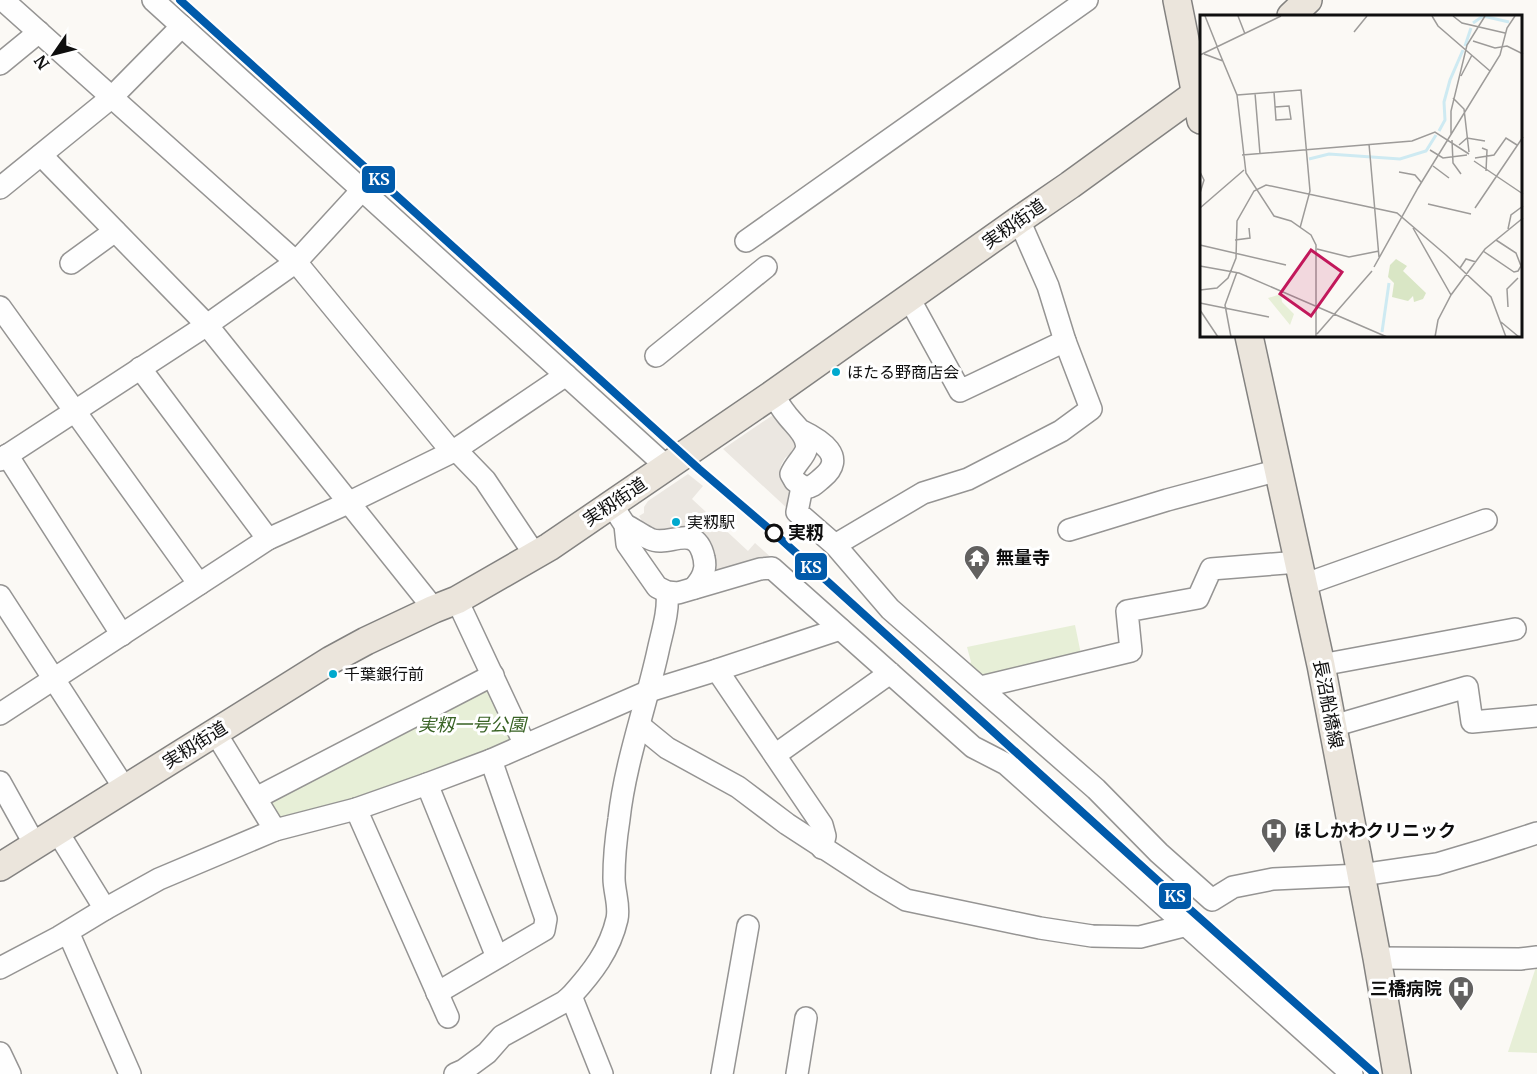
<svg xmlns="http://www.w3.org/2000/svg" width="1537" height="1074" viewBox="0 0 1537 1074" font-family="Merriweather,'Noto Sans JP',serif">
	<rect width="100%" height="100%" fill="#fbf9f5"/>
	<g fill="#e7efd7">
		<polygon points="1075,625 1082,659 981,683 966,669 971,662 967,647"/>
		<polygon points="487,685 514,740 411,781 279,822 265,798"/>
		<polygon points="1537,966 1537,1053 1508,1052 1536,967"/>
	</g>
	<g fill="#ebe7e1">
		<polygon points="773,415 798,443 798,454 791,453 785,458 781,465 780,471 781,478 796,491 789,510 723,449"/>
		<polygon points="688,474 703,486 692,499 748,551 755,543 775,561 714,573 715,566 713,554 660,533 647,529 639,516 644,513 644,507 648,501"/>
	</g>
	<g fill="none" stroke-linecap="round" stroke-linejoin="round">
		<g stroke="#959493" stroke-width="24">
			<g id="minor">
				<polyline points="3,0 296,262 452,452"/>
				<polyline points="153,0 667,467"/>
				<polyline points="0,64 39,32"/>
				<polyline points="41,155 207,325 434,609"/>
				<polyline points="0,188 112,97 182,26"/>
				<polyline points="746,241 1087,0"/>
				<polyline points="71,263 115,231"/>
				<polyline points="909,298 960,391 1065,341 1048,286 1019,220"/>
				<polyline points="0,307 199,584"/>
				<polyline points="656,356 766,267"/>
				<polyline points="140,368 268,539"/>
				<path d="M773 394C777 401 781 408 786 414 793 424 810 436 806 450 804 457 795 464 791 474L795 481 805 488C813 487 816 483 822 478 848 457 821 440 800 430"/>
				<polyline points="456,450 485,480 535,555"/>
				<polyline points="7,455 122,635"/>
				<polyline points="0,460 207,325 296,262 362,190"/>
				<polyline points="802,487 797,512 835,545 890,609 1096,789 1159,853 1212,900 1233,887 1273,879 1361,875 1437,864 1484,850 1537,833"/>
				<polyline points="612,505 625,525 627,544 657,587 667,592 678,593 760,569 772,568 973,747 1006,764 1352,1074"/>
				<path d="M625 525C634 529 641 535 650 539 669 548 696 521 704 558 707 570 702 579 694 588"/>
				<polyline points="1069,530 1167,500 1279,470"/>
				<polyline points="835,545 923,493 968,479 1061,431 1091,409 1065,341"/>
				<polyline points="1303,585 1486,520"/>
				<polyline points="0,596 125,789"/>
				<polyline points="457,600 525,745"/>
				<polyline points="1321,665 1515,629"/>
				<polyline points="717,670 822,825 825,836 822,848"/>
				<polyline points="981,687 1131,651 1127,611 1198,598 1211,569 1299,562"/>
				<polyline points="0,714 268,539 348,503 452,452 566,375"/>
				<polyline points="640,726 667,748 738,787 787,824 876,882 906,900 1040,928 1092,936 1140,937 1187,925"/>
				<polyline points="1333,726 1467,687 1472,722 1537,716"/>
				<polyline points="215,732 275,830 356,809 427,784 491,760 649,691 717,670 840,629"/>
				<polyline points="775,755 890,673"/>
				<polyline points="0,782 35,845"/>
				<polyline points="427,784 497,957"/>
				<polyline points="256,798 493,675"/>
				<polyline points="356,809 448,1017"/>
				<polyline points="57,831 105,909"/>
				<polyline points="68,932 130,1074"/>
				<polyline points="1377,958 1520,959 1537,957"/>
				<polyline points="0,968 59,937 105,909 159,879 275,830"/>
				<polyline points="437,993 544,930 546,919 491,760"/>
				<polyline points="0,1053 10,1074"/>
				<polyline points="455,1074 464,1070 487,1053 502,1036 564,1002 571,996"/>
				<path d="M602 1074 571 996C592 973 610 950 617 919 620 905 614 892 614 878 614 859 616 838 619 819 625 763 646 706 658 651 662 632 669 612 667 592"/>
				<polyline points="722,1074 748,926"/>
				<polyline points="797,1074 806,1018"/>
			</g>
		</g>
		<g stroke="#838280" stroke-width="30">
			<g id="major">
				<polyline points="1177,0 1201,120"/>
				<polyline points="1291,16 1308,0"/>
				<polyline points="1249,336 1321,665 1377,958 1397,1074"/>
				<polyline points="0,867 331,660 366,641 434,609 457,600 549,547 773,394 1019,220 1070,185 1201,90"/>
			</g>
		</g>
		<use href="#minor" stroke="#fefefe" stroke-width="21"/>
		<use href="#major" stroke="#ebe5dc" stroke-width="27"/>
		<g stroke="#fff" stroke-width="12">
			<polyline id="rail-1" points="180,0 699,469 774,533 1167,889 1375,1074"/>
		</g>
		<use href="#rail-1" stroke="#005aaa" stroke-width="8"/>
	</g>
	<defs>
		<g id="temple-pin" transform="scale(1.35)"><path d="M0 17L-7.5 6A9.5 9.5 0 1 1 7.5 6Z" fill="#626160" stroke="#fff"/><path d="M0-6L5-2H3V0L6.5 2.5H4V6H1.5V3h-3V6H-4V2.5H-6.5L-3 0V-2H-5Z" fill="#fff"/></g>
		<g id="hospital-pin" transform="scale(1.35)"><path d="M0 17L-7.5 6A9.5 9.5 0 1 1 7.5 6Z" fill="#626160" stroke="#fff"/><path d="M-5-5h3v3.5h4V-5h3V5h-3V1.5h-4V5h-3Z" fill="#fff"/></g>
	</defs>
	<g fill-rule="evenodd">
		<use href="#temple-pin" x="977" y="558"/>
		<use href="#hospital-pin" x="1274" y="831"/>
		<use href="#hospital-pin" x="1461" y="989"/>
	</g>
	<g fill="#00a9ce" stroke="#fff" stroke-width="2">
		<circle cx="836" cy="372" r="5"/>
		<circle cx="676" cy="522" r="5"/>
		<circle cx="333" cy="674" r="5"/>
	</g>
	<circle fill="#fff" stroke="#0f0f0f" stroke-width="3" cx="774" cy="533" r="8"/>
	<g text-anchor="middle" stroke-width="6" stroke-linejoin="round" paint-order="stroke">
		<g font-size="16" fill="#0f0f0f" stroke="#fff" text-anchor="start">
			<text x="847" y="378">ほたる野商店会</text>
			<text x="687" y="528">実籾駅</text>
			<text x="344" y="680">千葉銀行前</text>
		</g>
		<g font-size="18" fill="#0f0f0f" stroke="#fff">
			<text transform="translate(1014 224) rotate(-35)" y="6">実籾街道</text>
			<text transform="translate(615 502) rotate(-34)" y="6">実籾街道</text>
			<text transform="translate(1328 704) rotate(79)" y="6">長沼船橋線</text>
			<text transform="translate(195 745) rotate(-32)" y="6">実籾街道</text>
		</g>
		<g font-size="18" font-weight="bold" fill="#0f0f0f" stroke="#fff" text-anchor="start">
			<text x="788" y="539">実籾</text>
		</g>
		<g font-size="18" font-weight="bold" fill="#0f0f0f" stroke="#fff" text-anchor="start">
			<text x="996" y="564">無量寺</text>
			<text x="1294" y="837">ほしかわクリニック</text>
			<text x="1442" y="995" text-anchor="end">三橋病院</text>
		</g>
		<g font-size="18" font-style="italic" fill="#386224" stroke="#fff">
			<text x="472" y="731">実籾一号公園</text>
		</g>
	</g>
	<g transform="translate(1200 15)">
		<rect width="322" height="322" fill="#fbf9f5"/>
		<path d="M81 279 82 287 94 299 90 310 68 283Z" fill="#e7efd7"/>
		<path d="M196 244 207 251 203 256 226 278 223 284 214 287 213 281 208 286 192 282 194 268 188 262 190 250Z" fill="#d9e6c5"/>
		<path fill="none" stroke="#ceeaf2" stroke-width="3" d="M273 8 283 1 309 7M265 31 271 13M239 116 245 105 244 87 250 65 263 35M109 144 129 139 200 144 226 136 236 120M182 317 189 268"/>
		<path fill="none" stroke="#9d9b99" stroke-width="1.5" d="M5 1 17 31M38 1 45 19M232 1 238 11 290 56M253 1 262 8 305 18M154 17 167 1M273 26 295 33 307 31 323 39M17 32 37 80 46 158 74 201 91 206 111 220 116 230V322M4 39 23 46M0 40 81 1M261 61 272 40M74 77 76 105 91 104 89 91 75 92M55 78 60 139M37 80 101 75 110 176 100 213M253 83 264 94 269 137M251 119V96L267 30 285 1M252 125 253 148 261 159M169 129 179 242M259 130 267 123 285 126M282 133 287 135 286 156M230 135 243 143 267 140M42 140 212 126 235 117 269 139M275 143 294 140 306 123 317 130M274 146 323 179M233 151 249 163M0 157 4 165 0 178M199 157 215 160 221 167M228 189 271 199M0 193 44 155M275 193 323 122M213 213 251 280M308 214 311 200 323 191M35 225 50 223 49 213M0 230 86 250M117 234 149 242 179 236M283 236 314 257 318 256 321 251 316 238 296 225M246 240 291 282 306 322M0 251 39 258 187 322M174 252 218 173 300 40 307 13 315 1M260 253 266 244 276 247M0 275 17 273 28 263 36 243 37 206 54 176 66 170 197 198 246 240M0 288 69 302M308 292 307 274 318 263M0 295 18 322M301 307 319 322M117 319 172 256M31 322 25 290 37 257M235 322 238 305 251 280 285 234 323 203"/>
		<path fill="#c2185b" fill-opacity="0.15" stroke="#c2185b" stroke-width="3" d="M111 235 142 257 111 301 80 279Z"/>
		<rect width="322" height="322" fill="none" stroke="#0f0f0f" stroke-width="3"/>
	</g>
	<g stroke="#fff" stroke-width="2">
		<rect x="361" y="165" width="35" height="29" rx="6" fill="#005aaa"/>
		<rect x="794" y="552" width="34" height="29" rx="6" fill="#005aaa"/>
		<rect x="1158" y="882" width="34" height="28" rx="6" fill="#005aaa"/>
	</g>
	<g font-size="16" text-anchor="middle" font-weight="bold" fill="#fff">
		<text x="379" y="185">KS</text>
		<text x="811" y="573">KS</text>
		<text x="1175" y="902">KS</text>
	</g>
	<g transform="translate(54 54) rotate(235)" stroke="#ffffff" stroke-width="4.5" paint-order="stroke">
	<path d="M0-4.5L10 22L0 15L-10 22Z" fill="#0f0f0f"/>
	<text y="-9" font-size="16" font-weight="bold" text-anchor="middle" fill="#0f0f0f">N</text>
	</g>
</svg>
